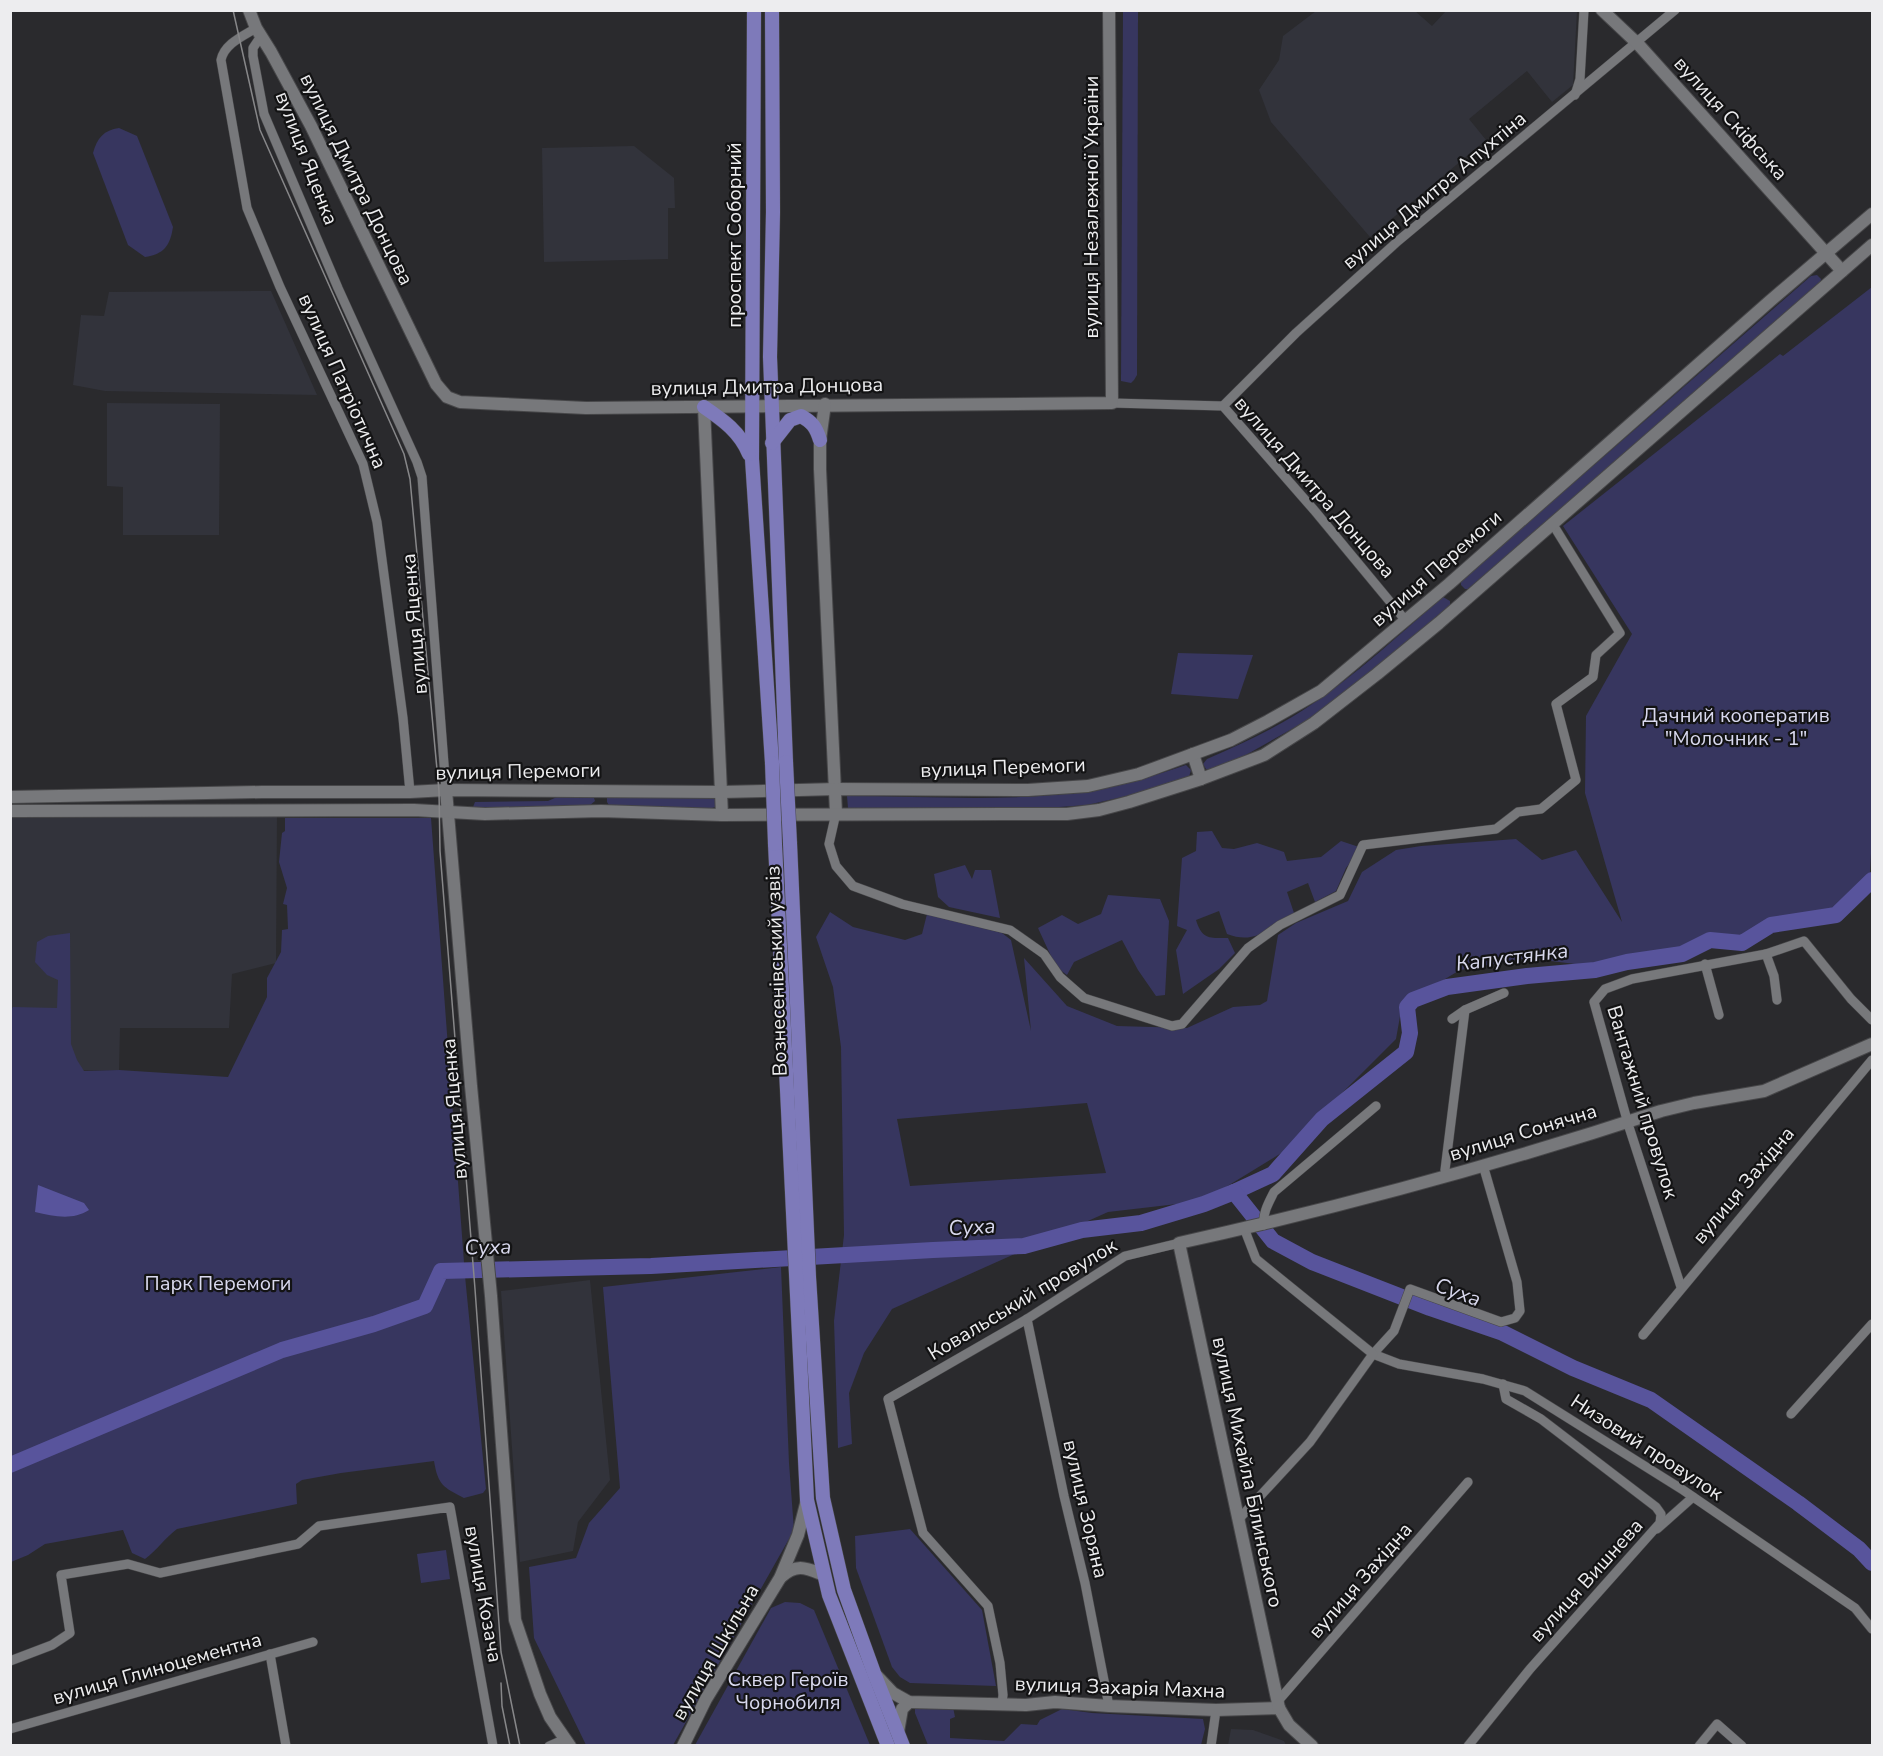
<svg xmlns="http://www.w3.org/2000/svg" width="1883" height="1756" viewBox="0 0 1883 1756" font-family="'Nunito Sans',sans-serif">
	<rect width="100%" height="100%" fill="#2a2a2d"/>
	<g fill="#32333b">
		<polygon points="1316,11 1415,11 1432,26 1446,11 1577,11 1573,85 1552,102 1527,71 1469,119 1486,140 1370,237 1271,122 1259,90 1279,60 1283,36"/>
		<polygon points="634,146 674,178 675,208 668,208 668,259 544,262 542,148"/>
		<polygon points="271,291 317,395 105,391 73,385 81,315 104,316 109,292"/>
		<polygon points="107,403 220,404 219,535 123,535 123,487 107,486"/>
		<polygon points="10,812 277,813 276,963 232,974 229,1028 120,1028 119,1070 11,1071"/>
		<polygon points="590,1280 610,1480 578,1522 573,1551 520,1562 501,1291"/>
		<polygon points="1231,1729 1253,1730 1284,1741 1286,1745 1228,1745"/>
	</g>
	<g fill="#37365f" fill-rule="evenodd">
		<polygon points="1138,11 1137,375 1134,380 1131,383 1121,381 1123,11"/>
		<path d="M119 128 137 136 173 227C170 246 164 254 145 257L128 245 93 153C97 138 104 130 119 128Z"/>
		<polygon points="1817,275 1821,279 1820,284 1468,589 1465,589 1461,585 1461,581 1811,276"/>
		<path d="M1872 287V835L1870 872 1834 909 1771 919 1739 938 1709 933 1678 949 1644 952 1591 966 1527 958 1460 970 1402 1005 1396 1039 1283 1152 1203 1201 1108 1212 892 1309 864 1353 849 1393 852 1444 838 1448 834 1321 844 1235 841 1047 833 987 816 937 830 912 853 927 905 940 922 934 927 914 1002 933 1011 940 1031 1031 1024 958 1067 1006 1117 1026 1187 1028 1233 1007 1260 1005 1267 1001 1278 935 1296 923 1348 901 1362 872 1396 850 1421 846 1516 839 1542 860 1576 850 1622 922 1585 793 1586 716 1632 634 1563 526 1780 354 1783 356ZM1087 1103 1106 1173 910 1186 897 1119Z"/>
		<path d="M1443 597 1450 601V606L1406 644 1315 716 1244 756 1210 770 1206 769 1203 764 1207 759C1236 746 1265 733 1292 717 1347 684 1395 638 1443 597Z"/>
		<polygon points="1178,653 1253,655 1238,699 1171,694"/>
		<path d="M1186 765 1191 770 1189 777 1140 793 1087 805 1046 808H848L847 796C929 796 1013 803 1094 790 1125 785 1156 775 1186 765Z"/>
		<polygon points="566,793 593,795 595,801 589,806 476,809 473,807 475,802 548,801"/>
		<polygon points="612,794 715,797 718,803 715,807 709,809 610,807 607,802 607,797"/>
		<path d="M285 818H431L465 1276 486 1489 483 1493 464 1498C443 1487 438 1485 434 1461L341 1473 302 1480 296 1484 297 1504 177 1529C165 1538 157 1550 145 1559L132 1553 123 1530 45 1544 28 1555 11 1562 10 1011 13 1007 57 1008 58 980 47 975 35 962 37 942 48 936 70 933 71 1044 77 1060 84 1071 119 1070 228 1077 267 997V978L281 952 282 930 288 929 287 905 283 904 287 888 279 862 282 833 285 831Z"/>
		<path d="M1212 831 1222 848 1234 849 1257 843 1284 852 1287 861 1321 857 1341 841 1362 848 1346 868 1336 891 1315 902 1308 883 1287 892 1294 913C1271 928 1255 945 1227 934L1219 911 1196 920C1202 940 1210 938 1228 938L1235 953 1219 969 1183 994 1176 950 1187 930 1177 926 1182 858 1196 851 1197 832Z"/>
		<polygon points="965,865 972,879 975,870 991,870 1000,918 949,907 938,897 934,874"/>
		<polygon points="1108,895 1160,899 1169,921 1165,995 1156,996 1138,970 1122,940 1074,962 1067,975 1056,967 1038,928 1062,915 1078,924 1101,914"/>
		<polygon points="781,1267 789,1463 794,1530 673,1745 586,1745 534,1638 529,1567 576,1558 589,1523 620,1488 603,1287"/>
		<polygon points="910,1529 982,1610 996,1686 910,1683 900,1677 892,1667 856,1568 855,1536"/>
		<polygon points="446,1550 450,1579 421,1583 417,1554"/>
		<polygon points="785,1602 800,1603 814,1610 870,1745 695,1745 771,1608"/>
		<polygon points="915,1706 953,1707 955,1717 950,1719 950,1738 1004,1741 1021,1724 1037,1725 1040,1720 1062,1709 1092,1713 1203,1719 1205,1729 1201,1745 928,1745 915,1713"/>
	</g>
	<path fill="#58549c" d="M38 1185 84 1203 89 1210C71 1221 54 1216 35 1212Z"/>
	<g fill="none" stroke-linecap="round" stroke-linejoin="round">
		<g stroke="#58549c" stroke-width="16">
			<polyline points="1234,1192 1273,1174 1322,1119 1406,1052 1410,1033 1407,1007 1413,1000 1447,987 1527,976 1595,970 1627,962 1682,954 1710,940 1742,943 1771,925 1836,915 1872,880"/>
			<polyline points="10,1465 282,1350 374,1324 425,1306 441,1271 651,1266 933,1250 1024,1246 1082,1230 1141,1223 1204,1204 1234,1192 1273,1241 1312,1262 1430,1308 1503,1333 1573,1368 1651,1400 1798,1503 1859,1549 1872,1563"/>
		</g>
		<g stroke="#474749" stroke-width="10">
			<g id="street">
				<path d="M256 28C243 36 224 44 221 60L247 208 280 287 363 464 377 522 403 718 410 792"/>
				<polyline points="261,36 253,48 253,56 264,114 338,288 417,462 422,477 446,790"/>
				<polyline points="1575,95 1580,79 1584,10"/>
				<polyline points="1112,403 1223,406 1314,510 1406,621"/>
				<polyline points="1223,406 1296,333 1398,241 1675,10"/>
				<polyline points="836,813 829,844 836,866 853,886 902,904 1010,930 1044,954 1060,977 1084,998 1172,1026 1182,1024 1248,948 1280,925 1340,895 1363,845 1496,829 1518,812 1541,809 1576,780 1556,704 1593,677 1596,655 1620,633 1552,523"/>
				<polyline points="1766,954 1774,976 1777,1000"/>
				<polyline points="1705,964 1719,1015"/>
				<polyline points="1452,1019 1465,1010 1504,993"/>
				<polyline points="1483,1165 1517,1282 1520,1311 1515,1318 1501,1322 1410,1289 1394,1331 1373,1354 1399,1364 1483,1379 1525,1391 1683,1490 1855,1608 1872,1629"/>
				<polyline points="1449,1175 1445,1170 1465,1010"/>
				<path d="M1264 1225C1262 1214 1269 1202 1274 1192L1376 1106"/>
				<polyline points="1681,1287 1629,1127 1594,1002 1605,989 1632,979 1766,954 1804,941 1851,999 1872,1020"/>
				<polyline points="1027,1319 1064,1496 1085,1583 1109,1706"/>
				<polyline points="1643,1335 1872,1060"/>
				<polyline points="1791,1414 1872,1324"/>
				<polyline points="1238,1520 1310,1442 1373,1354 1256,1259 1244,1228"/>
				<polyline points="1657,1529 1693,1497"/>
				<polyline points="270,1654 286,1746"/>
				<polyline points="10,1661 52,1645 70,1633 61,1575 128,1564 160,1573 298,1544 319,1526 450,1507 493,1746"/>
				<polyline points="1278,1701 1468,1482"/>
				<polyline points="1002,1703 1003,1695 1000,1663 988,1606 923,1533 888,1399 1027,1319 1125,1256 1179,1243"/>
				<polyline points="10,1729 313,1642"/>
				<polyline points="549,1746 565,1739"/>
				<polyline points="1211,1746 1216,1710"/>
				<polyline points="1468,1746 1530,1669 1660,1523 1661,1514 1656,1507 1541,1419 1506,1399 1503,1384"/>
				<polyline points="1699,1746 1717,1724 1742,1746"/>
			</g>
		</g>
		<g stroke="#474749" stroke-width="14">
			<g id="secondary">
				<polyline points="249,10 256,28 271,52 311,126 436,384 447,397 460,402 586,408 1112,403 1109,10"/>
				<polyline points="1602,10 1638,44 1842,271"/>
				<polyline points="825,404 820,440 820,469 836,813"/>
				<polyline points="704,407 722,815"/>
				<polyline points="1193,754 1201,779"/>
				<polyline points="446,790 471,1086 491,1296 515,1620 540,1694 550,1717 570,1746"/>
				<polyline points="10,797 262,792 410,792 446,790 721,792 836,789 1028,790 1088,786 1139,774 1231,740 1268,721 1321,691 1449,584 1770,301 1872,214"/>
				<polyline points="10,811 414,810 485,814 601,811 722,815 1007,814 1067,814 1099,810 1129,802 1201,779 1264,755 1314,723 1377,674 1439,623 1872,245"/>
				<path d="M781 1577C797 1563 806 1568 824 1575"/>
				<polyline points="876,1675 893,1693 909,1702 1026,1705 1055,1702 1109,1706 1216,1710 1279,1708 1289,1725 1312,1746"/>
				<path d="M1279 1708 1179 1243C1342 1207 1503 1163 1661 1111L1694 1103 1764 1091 1872 1044"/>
				<polyline points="898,1732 902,1709 909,1702"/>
				<polyline points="683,1746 706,1699 780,1578 798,1535 807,1500"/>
			</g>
		</g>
		<g stroke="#474749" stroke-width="15">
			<g id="primary">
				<polyline points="754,10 752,459 772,763"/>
				<polyline points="772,10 773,212 770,357 786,762"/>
				<path d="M704 407C723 420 740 432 749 454"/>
				<path d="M772 443 790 420 801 416C812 422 816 427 820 440"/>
				<polyline points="790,843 809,1277 823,1498 844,1590 874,1673 903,1746"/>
				<polyline points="775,844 807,1500 829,1595 888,1746"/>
			</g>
		</g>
		<use href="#street" stroke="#77787b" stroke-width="9"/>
		<use href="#secondary" stroke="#77787b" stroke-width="12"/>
		<use href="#primary" stroke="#7e7aba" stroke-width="14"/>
		<g stroke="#878789" stroke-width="1.5">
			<polyline points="233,10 260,130 393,429 404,454 410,479 439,791 440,851 475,1289 501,1652 520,1746"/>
			<polyline points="501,1683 502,1706 510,1746"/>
		</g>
		<g stroke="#474749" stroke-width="15" stroke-linecap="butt">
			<g id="primary-bridge">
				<polyline points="786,762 790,843"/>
				<polyline points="772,763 775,844"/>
			</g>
		</g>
		<use href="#primary-bridge" stroke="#7e7aba" stroke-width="14"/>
	</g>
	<g text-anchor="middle" stroke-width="4.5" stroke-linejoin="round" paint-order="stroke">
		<g font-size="20" fill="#ededef" stroke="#131314">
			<text transform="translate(1731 118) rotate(48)" y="7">вулиця Скіфська</text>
			<text transform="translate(307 158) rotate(69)" y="7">вулиця Яценка</text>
			<text transform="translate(357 179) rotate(64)" y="7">вулиця Дмитра Донцова</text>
			<text transform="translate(1434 190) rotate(-40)" y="7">вулиця Дмитра Апухтіна</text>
			<text transform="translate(1091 207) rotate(-90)" y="7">вулиця Незалежної України</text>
			<text transform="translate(734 235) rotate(-90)" y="7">проспект Соборний</text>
			<text transform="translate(343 381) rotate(66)" y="7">вулиця Патріотична</text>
			<text transform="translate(767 386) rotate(-1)" y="7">вулиця Дмитра Донцова</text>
			<text transform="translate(1315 487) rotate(49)" y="7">вулиця Дмитра Донцова</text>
			<text transform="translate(1436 568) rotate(-41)" y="7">вулиця Перемоги</text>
			<text transform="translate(414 624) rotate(-95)" y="7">вулиця Яценка</text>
			<text transform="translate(1003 767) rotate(-2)" y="7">вулиця Перемоги</text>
			<text transform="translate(518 771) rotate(-1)" y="7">вулиця Перемоги</text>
			<text transform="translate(776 971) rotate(-92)" y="7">Вознесенівський узвіз</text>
			<text transform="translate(1643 1102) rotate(73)" y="7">Вантажний провулок</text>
			<text transform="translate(454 1109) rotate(-95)" y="7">вулиця Яценка</text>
			<text transform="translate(1523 1132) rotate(-17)" y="7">вулиця Сонячна</text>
			<text transform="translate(1743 1185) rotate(-50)" y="7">вулиця Західна</text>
			<text transform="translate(1022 1299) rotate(-31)" y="7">Ковальський провулок</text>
			<text transform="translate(1647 1447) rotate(33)" y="7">Низовий провулок</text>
			<text transform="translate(1248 1472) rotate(78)" y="7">вулиця Михайла Білинського</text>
			<text transform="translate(1086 1509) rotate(77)" y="7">вулиця Зоряна</text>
			<text transform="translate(1360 1580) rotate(-49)" y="7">вулиця Західна</text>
			<text transform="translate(1586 1580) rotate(-48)" y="7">вулиця Вишнева</text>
			<text transform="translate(484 1594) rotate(80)" y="7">вулиця Козача</text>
			<text transform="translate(715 1652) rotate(-60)" y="7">вулиця Шкільна</text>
			<text transform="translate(157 1668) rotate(-16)" y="7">вулиця Глиноцементна</text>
			<text transform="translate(1120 1687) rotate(2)" y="7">вулиця Захарія Махна</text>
		</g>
		<g font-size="20" fill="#d9d9ee" stroke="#131314">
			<text x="1736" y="722">Дачний кооператив<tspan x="1736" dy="23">"Молочник - 1"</tspan></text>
			<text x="218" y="1290">Парк Перемоги</text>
			<text x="788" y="1686">Сквер Героїв<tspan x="788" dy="23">Чорнобиля</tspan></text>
		</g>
		<g font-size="21" font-style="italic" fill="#d8d8ed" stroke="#131314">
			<text transform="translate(1512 957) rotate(-7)" y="7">Капустянка</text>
			<text transform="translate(972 1227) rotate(-3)" y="7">Суха</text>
			<text transform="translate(488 1247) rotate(-1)" y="7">Суха</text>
			<text transform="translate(1458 1292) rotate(20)" y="7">Суха</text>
		</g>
	</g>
	<rect width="1883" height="1756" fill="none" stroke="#ededef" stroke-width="24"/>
</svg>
